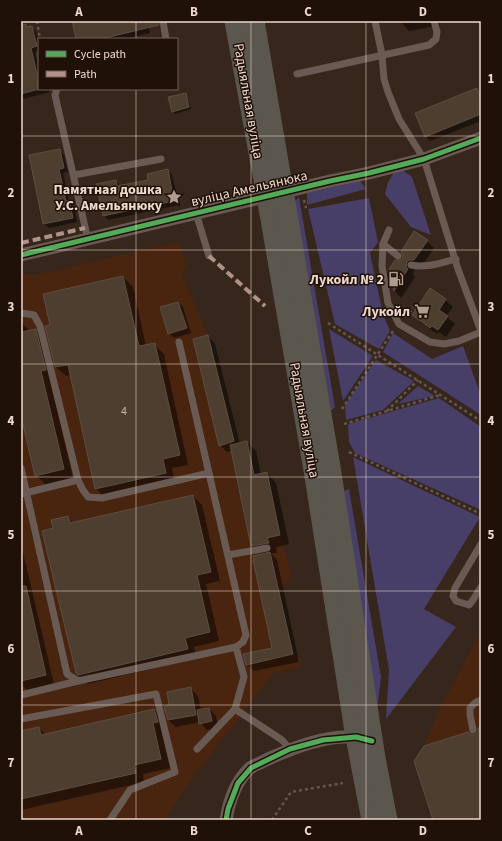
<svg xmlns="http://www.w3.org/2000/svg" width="502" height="841" viewBox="0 0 502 841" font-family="'Source Sans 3',sans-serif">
	<rect width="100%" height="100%" fill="#37261b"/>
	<g fill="#492510">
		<polygon points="178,242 188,268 181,272 208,335 235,443 247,441 254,475 267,472 291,576 279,592 293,654 303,660 298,668 273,673 189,783 164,820 21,820 21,273 34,275"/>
		<polygon points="481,631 481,820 424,746 437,714"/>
	</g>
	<g fill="#473f67">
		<polygon points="395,171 404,171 412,177 431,235 411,227 385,194 388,182"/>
		<polygon points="360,181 366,189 307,205 307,193"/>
		<polygon points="299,197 335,407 331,411 294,202"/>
		<polygon points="369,198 378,242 370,253 383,314 390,331 379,349 335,324 308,209"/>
		<polygon points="329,329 373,356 343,401"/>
		<polygon points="393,333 432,359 463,346 481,396 481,415 383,352"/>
		<polygon points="376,360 414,381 383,410 346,420 345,405"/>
		<polygon points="418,386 435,396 398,404"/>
		<polygon points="439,398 481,427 481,510 355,453 349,442 348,424"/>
		<polygon points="353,457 480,517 424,609 456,627 386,719 389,670"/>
		<polygon points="349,489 381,677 376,719 344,491"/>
	</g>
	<g fill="#0007">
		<polygon points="73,21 147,21 150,33 124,39 77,39"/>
		<polygon points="400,21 439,21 440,25 409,31"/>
		<polygon points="31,27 36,32 39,44 39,51 35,52 39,70 39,89 50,89 50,92 23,99 21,97 21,30"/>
		<polygon points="476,89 481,94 481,121 430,141 425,136"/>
		<polygon points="185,94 187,96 191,109 175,114 173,111"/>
		<polygon points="59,150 64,155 68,172 63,173 69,201 74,206 77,222 49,228 44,224"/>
		<polygon points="167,170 172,175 179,205 108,220 104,215 116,181 120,186 150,181"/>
		<polygon points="427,241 434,248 421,267 417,267 414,270 413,275 415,277 401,298 395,291 389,271"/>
		<polygon points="123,277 133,287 146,346 154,344 164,354 188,465 172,468 175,482 106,498 96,489 71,375 66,376 56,367 52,326"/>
		<polygon points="445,300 453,307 446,316 455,324 446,337 439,332 437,334 420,322 413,315"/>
		<polygon points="178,303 183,307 191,333 174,338 169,333"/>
		<polygon points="23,324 30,331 35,330 45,339 50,380 73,478 46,485 36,475 21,411 21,325"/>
		<polygon points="208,336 215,344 240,444 247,442 256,451 261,475 267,473 276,483 289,544 276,547 277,553 271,553 277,560 299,662 254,671 247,664 273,649 262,555 252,545 232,451 227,452 220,445"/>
		<polygon points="193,496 202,505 220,581 206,584 219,641 194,647 197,658 88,684 76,673 54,529 68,518 74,524"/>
		<polygon points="21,544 54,684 27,690 21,684"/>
		<polygon points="190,688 198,696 201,711 209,709 216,716 218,728 207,730 200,722 176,727 168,720"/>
		<polygon points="154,710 163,719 162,732 170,768 143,774 144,782 21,810 21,732 39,728 46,735"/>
	</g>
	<g fill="#4e3e30" stroke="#5b4e43">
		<polygon points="72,21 158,21 159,25 101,39 76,39"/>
		<polygon points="26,24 26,27 32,26 37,46 31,48 37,74 39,74 39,89 21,94 21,25"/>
		<polygon points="477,88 481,99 481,114 425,137 415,113"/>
		<polygon points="186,93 189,107 172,112 168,97"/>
		<polygon points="60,149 64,168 59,169 66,201 69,200 73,218 43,224 29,155"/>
		<polygon points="168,169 174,201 103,216 96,184 116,180 117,186 148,180 147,174"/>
		<polygon points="414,231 428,240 414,260 409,260 407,262 406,267 408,269 394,291 388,271 395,260 399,261 402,259 403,255 401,252"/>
		<polygon points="123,276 139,346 155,343 180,455 163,459 166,473 95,489 68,365 55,367 45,326 50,325 43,294"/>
		<polygon points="430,288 446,299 439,310 448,316 438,330 432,326 430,328 412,315"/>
		<polygon points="178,302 187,328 168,334 160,307"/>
		<polygon points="36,329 46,370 41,371 64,469 35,476 21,416 21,332"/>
		<polygon points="208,335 234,441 219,446 193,339"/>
		<polygon points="247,441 254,475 267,472 280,535 267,538 269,543 251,546 230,445"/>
		<polygon points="193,495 211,572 197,575 210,632 185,638 188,649 78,675 76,673 42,531 53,528 51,520 68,516 70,523"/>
		<polygon points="270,552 293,654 246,665 243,654 272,648 253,560 254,560 253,556"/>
		<polygon points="21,586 26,586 46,675 21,681"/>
		<polygon points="191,687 196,715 168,720 164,707 169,705 167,692"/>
		<polygon points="209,708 212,721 199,724 197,710"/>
		<polygon points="154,709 158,722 153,723 161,759 134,765 136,773 21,799 21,731 39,727 41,735"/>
		<polygon points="481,727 481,820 433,820 414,761 424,746 468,732 471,735 474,735 478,732 478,728"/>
	</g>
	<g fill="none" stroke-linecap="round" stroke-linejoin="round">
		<g stroke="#63564f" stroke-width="2.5" stroke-dasharray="3 3" stroke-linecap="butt">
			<polyline points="37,21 40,39"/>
			<polyline points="304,200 306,208"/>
			<polyline points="405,317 417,304"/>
			<polyline points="328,323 481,421"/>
			<polyline points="342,409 393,331"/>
			<polyline points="387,411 418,380"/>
			<polyline points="344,424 440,395"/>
			<polyline points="349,452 481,514"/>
			<polyline points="272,820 291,792 343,783"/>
		</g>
		<g stroke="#695b53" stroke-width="7">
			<polyline points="163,21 166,39"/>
			<polyline points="375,21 382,55 384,79 388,92 399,119 424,159 458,269 481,331"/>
			<polyline points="297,74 429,45 436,39 437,32 434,21"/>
			<polyline points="57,89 55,95 88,240"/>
			<polyline points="74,175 161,159"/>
			<polyline points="196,213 209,256"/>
			<polyline points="389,230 383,244 382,266 388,303 399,324 430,342 444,344 459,341 481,332"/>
			<polyline points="383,244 398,256"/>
			<path d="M411 265C427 268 440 263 456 259"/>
			<polyline points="21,313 34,315 40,326 78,480 83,490 88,497 102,498 209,473"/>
			<polyline points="21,468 67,674 78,681 236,647 243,642 246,635 179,342"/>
			<polyline points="21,494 78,480"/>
			<polyline points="481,544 455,588 453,596 456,601 469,605 473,600 481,587"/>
			<polyline points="228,555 267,548"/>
			<polyline points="21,695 78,681"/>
			<polyline points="235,709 282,740 290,749"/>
			<polyline points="21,719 156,694 175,772 130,790 110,820"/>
			<polyline points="473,730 470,715 470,708 475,703 481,700"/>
			<polyline points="197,749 235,709 244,677 236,647"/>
		</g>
		<g stroke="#695b53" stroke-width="13">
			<polyline points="21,255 330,181 369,173 424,159 481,138"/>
			<path d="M226 820C229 801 236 781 250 768 254 765 261 763 266 760 292 748 334 731 363 739"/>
		</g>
		<g stroke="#5b574f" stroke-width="21">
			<polyline points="235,21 267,196 314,470 356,737 372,820"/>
			<polyline points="254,21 330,467 375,758 387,820"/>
		</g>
		<g stroke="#af9288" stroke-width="4" stroke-dasharray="8 4" stroke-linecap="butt">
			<polyline points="21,243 85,228"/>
			<polyline points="209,256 265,306"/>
		</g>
		<g stroke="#1f1008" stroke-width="8">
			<g id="cycleway">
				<polyline points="21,255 330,181 369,173 424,159 481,138"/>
				<polyline points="226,820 228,809 238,783 251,768 290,749 323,740 356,737 372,741"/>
			</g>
		</g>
		<use href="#cycleway" stroke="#51ab58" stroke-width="5"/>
	</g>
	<path fill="none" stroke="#efd8cd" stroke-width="1" stroke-opacity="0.55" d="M136 21V39M251 21V820M366 21V820M136 89V820M21 136H481M21 250H481M21 364H481M21 477H481M21 591H481M21 705H481"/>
	<defs>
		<g id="sight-bare" transform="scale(1.2)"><path d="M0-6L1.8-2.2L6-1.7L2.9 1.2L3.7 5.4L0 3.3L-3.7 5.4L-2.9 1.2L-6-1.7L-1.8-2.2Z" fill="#af9a8f" stroke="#1f1008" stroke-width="2.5" paint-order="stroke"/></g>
		<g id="fuel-bare" transform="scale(1.2)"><path d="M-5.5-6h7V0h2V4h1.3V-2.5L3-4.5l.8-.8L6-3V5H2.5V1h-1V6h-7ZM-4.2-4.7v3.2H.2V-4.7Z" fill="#af9a8f" stroke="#1f1008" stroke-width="2.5" paint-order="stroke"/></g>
		<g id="supermarket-bare" transform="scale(1.2)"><path d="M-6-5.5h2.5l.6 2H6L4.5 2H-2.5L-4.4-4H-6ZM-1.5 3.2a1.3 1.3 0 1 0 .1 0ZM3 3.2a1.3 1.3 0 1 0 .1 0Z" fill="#af9a8f" stroke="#1f1008" stroke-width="2.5" paint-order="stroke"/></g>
	</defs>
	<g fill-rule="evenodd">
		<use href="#sight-bare" x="174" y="197"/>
		<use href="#fuel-bare" x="396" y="279"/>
		<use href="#supermarket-bare" x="422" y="311"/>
	</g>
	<g text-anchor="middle" stroke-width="3" stroke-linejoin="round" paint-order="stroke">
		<g font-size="12" fill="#c7b2a6">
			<text x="124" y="415">4</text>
		</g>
		<g font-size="14" fill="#efd8cd" stroke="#1f1008">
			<text transform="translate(249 101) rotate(80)" y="5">Радыяльная вуліца</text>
			<text transform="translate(249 188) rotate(-13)" y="5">вуліца Амельянюка</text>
			<text transform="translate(305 420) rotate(80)" y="5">Радыяльная вуліца</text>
		</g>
		<g font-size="14" font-weight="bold" fill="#efd8cd" stroke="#1f1008" text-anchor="end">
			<text x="162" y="194">Памятная дошка<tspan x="162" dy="16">У.С. Амельянюку</tspan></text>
			<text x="384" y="284">Лукойл № 2</text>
			<text x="410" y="316">Лукойл</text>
		</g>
	</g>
	<rect width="502" height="841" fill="none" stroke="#1f1008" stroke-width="44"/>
	<rect x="38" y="38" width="140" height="52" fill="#1f1008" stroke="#726057"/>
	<rect x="46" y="51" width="20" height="6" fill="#51ab58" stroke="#726057"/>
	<text x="74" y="58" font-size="12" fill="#efd8cd">Cycle path</text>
	<rect x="46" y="71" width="20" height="6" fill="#af9288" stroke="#726057"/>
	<text x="74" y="78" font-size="12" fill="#efd8cd">Path</text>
	<rect x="22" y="22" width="458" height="797" fill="none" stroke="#efd8cd" stroke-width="1.5"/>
	<g font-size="13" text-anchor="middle" font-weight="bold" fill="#efd8cd">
		<text x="79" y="16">A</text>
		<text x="194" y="16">B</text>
		<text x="308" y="16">C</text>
		<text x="423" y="16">D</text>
		<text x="11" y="83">1</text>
		<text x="491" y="83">1</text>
		<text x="11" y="197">2</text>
		<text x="491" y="197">2</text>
		<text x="11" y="311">3</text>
		<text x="491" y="311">3</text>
		<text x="11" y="425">4</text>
		<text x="491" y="425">4</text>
		<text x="11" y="539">5</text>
		<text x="491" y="539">5</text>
		<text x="11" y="653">6</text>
		<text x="491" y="653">6</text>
		<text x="11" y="767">7</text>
		<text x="491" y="767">7</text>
		<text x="79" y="835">A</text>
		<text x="194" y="835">B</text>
		<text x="308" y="835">C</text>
		<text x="423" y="835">D</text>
	</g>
</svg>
